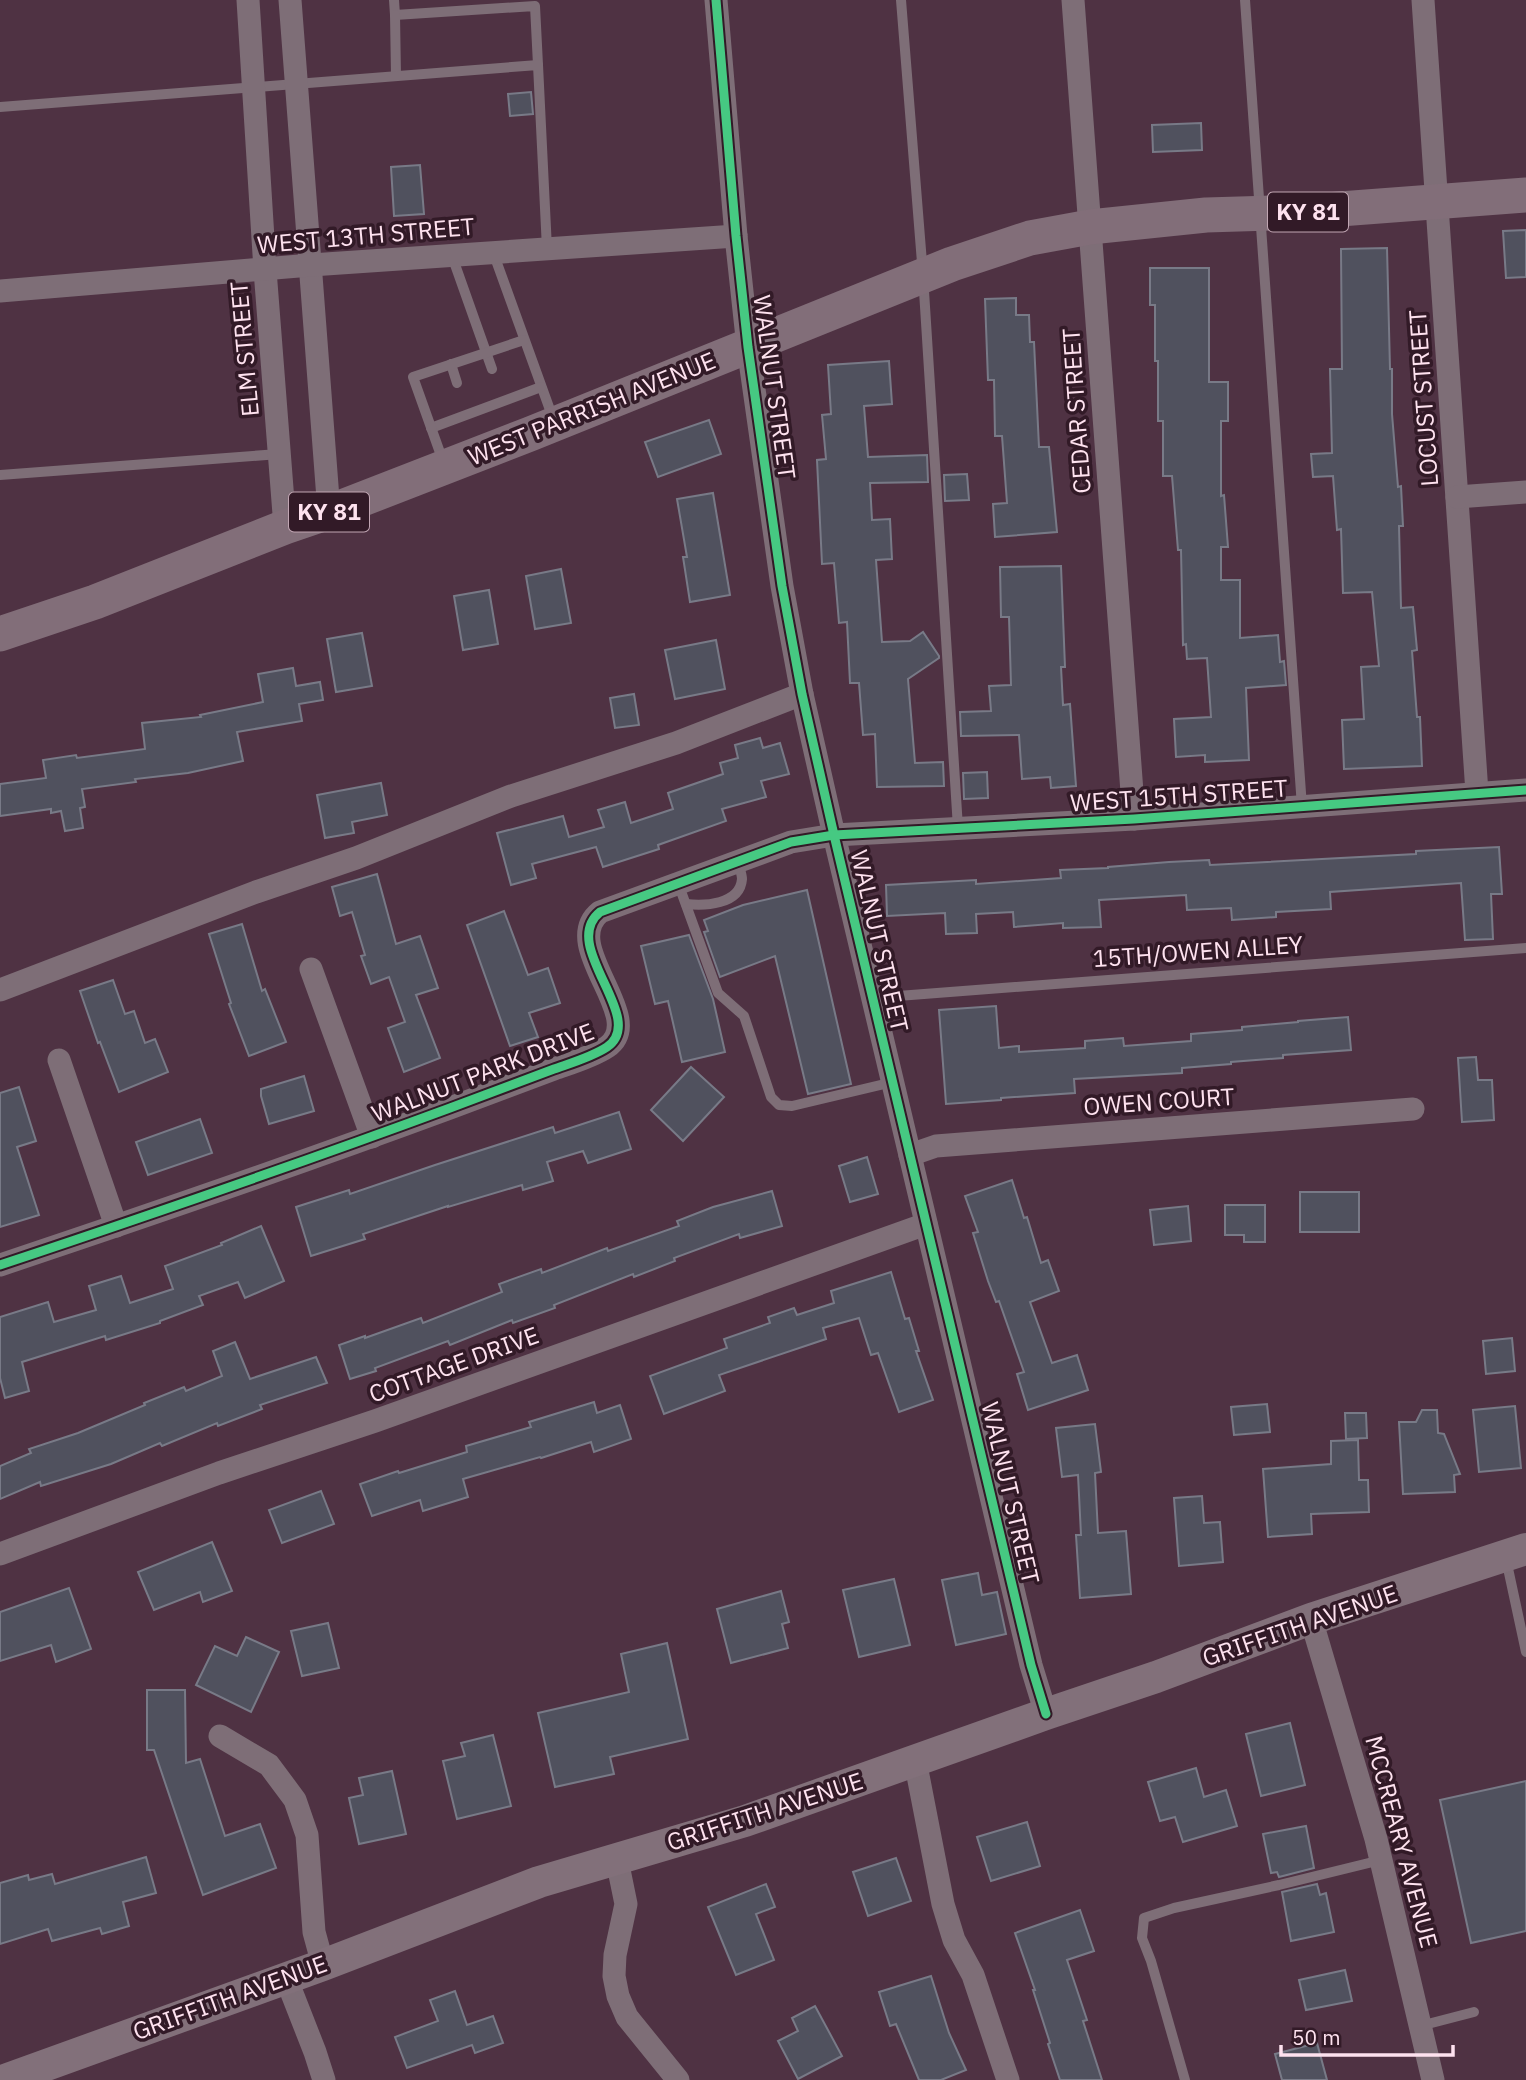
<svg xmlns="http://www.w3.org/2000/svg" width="1526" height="2080" viewBox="0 0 1526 2080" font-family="'IBM Plex Sans',sans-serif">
	<rect width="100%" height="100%" fill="#4f3243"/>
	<g fill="#50515e" stroke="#787a87" stroke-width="2">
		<polygon points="531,92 533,114 510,116 508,94"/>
		<polygon points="1201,123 1202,150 1153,152 1152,125"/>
		<polygon points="420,165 424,214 394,216 391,167"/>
		<polygon points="1526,230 1526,277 1506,278 1503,231"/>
		<polygon points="1387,248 1390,369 1392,369 1392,414 1398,487 1401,486 1403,526 1399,526 1401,608 1413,607 1417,650 1412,651 1417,717 1420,717 1422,766 1344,769 1342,720 1364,719 1361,667 1379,666 1372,592 1343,593 1341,529 1337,530 1333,476 1313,477 1311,454 1332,453 1330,369 1342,369 1341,249"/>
		<polygon points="1150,268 1209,268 1209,382 1228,382 1228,421 1221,421 1221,496 1224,495 1228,547 1221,547 1221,580 1240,580 1240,638 1278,635 1280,662 1284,661 1286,685 1246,688 1249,760 1205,762 1205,755 1176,757 1174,719 1211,717 1207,658 1187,659 1186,644 1183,645 1181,550 1178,550 1172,476 1163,476 1163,421 1158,421 1158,361 1155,361 1155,305 1150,305"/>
		<polygon points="1016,298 1016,315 1029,315 1030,342 1034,342 1039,447 1049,447 1057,532 995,537 993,504 1007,503 1002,436 995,436 994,380 988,380 985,299"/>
		<polygon points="889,361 892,404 864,406 868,457 927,455 928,482 870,483 872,520 890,519 892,559 876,560 882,642 910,641 923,632 939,656 939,658 908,679 915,763 943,762 944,786 877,787 875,734 863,735 859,683 850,683 847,622 839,623 834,563 822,564 817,460 826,459 822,415 831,414 828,365"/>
		<polygon points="709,420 721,454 658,477 645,442"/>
		<polygon points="967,474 969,500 945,501 944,475"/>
		<polygon points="713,493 730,595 690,602 683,557 687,557 677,499"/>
		<polygon points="1061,566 1065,667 1061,667 1063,705 1070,704 1076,786 1051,788 1050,777 1022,779 1019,735 961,736 960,712 991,711 989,686 1011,685 1009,617 1001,617 1000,567"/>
		<polygon points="561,569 571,623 535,629 526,576"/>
		<polygon points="489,590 498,644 463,650 454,596"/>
		<polygon points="362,633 372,686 336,692 327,639"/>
		<polygon points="716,640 725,689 675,699 665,650"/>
		<polygon points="293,668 296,686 320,682 323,700 299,704 302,721 237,732 243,761 188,773 135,779 136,782 82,789 85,807 80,808 83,828 65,831 61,811 51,813 51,809 0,816 0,784 46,778 43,760 76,755 77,758 145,749 142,723 201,717 200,715 263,702 258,674"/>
		<polygon points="634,694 639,725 615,728 610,698"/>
		<polygon points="760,738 763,748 780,743 789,774 761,781 766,797 722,809 726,821 658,845 659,849 603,867 596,847 532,864 536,878 511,885 497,833 563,816 569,837 604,827 598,810 625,802 631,823 673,809 668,793 723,774 720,763 738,758 735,745"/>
		<polygon points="987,772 988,798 964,799 963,773"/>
		<polygon points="381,783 387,815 352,822 354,833 325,838 317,795"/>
		<polygon points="1499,847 1502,894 1491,894 1493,939 1465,940 1461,883 1330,892 1331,909 1276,912 1276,917 1232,920 1231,908 1187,910 1186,895 1099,900 1101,927 1063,928 1063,923 1014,927 1013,912 976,914 977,933 946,934 945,913 887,916 886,885 976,880 976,884 1061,878 1060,870 1108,868 1108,867 1169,862 1209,860 1210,865 1416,854 1416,851"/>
		<polygon points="377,874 396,944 420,936 438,988 416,995 440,1058 404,1072 388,1028 405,1022 389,977 371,984 361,956 365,955 352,912 340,916 332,887"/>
		<polygon points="807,890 851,1084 808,1094 775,956 720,977 704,932 708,931 704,920 743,905"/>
		<polygon points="504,911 528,975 548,968 560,1003 529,1013 538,1037 510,1046 467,925"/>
		<polygon points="242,924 262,991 265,989 286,1042 249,1056 229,1004 231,1003 209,934"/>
		<polygon points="689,935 713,999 725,1052 682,1062 668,1001 655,1004 641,946"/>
		<polygon points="113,980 125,1014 134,1011 145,1043 155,1039 168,1072 119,1092 100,1042 98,1043 80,991"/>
		<polygon points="996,1006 999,1048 1019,1046 1019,1052 1085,1048 1085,1041 1123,1038 1124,1046 1191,1041 1191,1034 1242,1030 1242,1027 1298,1022 1298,1021 1348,1017 1351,1050 1283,1055 1283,1058 1231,1062 1231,1064 1182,1068 1182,1073 1074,1079 1075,1093 1001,1098 1001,1100 946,1104 939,1010"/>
		<polygon points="1476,1057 1478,1080 1492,1080 1494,1120 1462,1122 1458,1058"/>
		<polygon points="691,1067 724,1097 683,1141 651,1110"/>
		<polygon points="304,1076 314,1111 269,1124 261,1096 261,1089"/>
		<polygon points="19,1087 36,1141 17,1147 39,1215 0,1227 0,1093"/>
		<polygon points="619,1112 631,1149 588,1163 583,1151 547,1162 553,1181 523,1190 522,1185 448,1207 448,1206 363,1234 365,1239 311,1256 296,1207 349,1190 350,1194 435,1165 553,1127 555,1133"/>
		<polygon points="200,1119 212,1153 148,1175 136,1142"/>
		<polygon points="867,1157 878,1194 850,1202 839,1166"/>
		<polygon points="1012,1180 1024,1218 1027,1217 1041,1263 1048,1260 1059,1291 1030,1302 1052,1363 1077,1355 1088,1390 1028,1410 1017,1374 1024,1372 999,1301 996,1302 988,1281 973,1233 978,1232 965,1196"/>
		<polygon points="772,1191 782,1226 740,1238 739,1234 674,1258 675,1261 634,1277 633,1274 554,1305 555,1308 513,1323 512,1320 450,1345 448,1341 375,1368 376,1371 350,1379 339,1345 365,1336 365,1338 421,1318 423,1323 502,1292 499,1284 541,1269 542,1273 607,1248 608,1251 679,1226 677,1221 713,1207"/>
		<rect x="1300" y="1192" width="59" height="40"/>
		<polygon points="1225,1205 1265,1205 1265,1242 1244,1242 1244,1235 1225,1235"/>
		<polygon points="1188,1206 1191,1241 1154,1245 1150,1210"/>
		<polygon points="261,1226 284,1281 245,1298 238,1282 199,1296 203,1305 160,1321 160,1323 106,1340 105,1336 22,1362 29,1391 5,1398 0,1378 0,1317 48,1302 54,1322 96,1310 89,1286 121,1276 130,1303 173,1289 165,1266 222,1245 221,1243"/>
		<polygon points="891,1272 905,1319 909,1318 919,1351 916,1351 933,1400 899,1412 878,1353 871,1355 859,1318 823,1328 826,1339 719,1375 725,1391 664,1414 650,1376 727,1348 724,1339 770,1323 768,1317 794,1308 797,1315 834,1303 831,1291"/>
		<polygon points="1512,1338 1515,1371 1486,1374 1483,1341"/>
		<polygon points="235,1342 250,1379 316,1357 327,1383 260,1405 262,1409 218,1426 217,1423 162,1446 160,1443 111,1464 41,1486 40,1482 0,1499 0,1466 31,1453 29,1449 78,1433 145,1405 144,1403 184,1387 186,1391 222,1376 213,1351"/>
		<polygon points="594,1402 597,1413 620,1405 631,1439 594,1452 591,1442 541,1458 540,1457 463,1479 468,1497 423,1511 420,1500 372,1516 360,1484 398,1471 399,1473 467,1452 466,1446 531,1427 529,1422"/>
		<polygon points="1267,1404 1270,1432 1234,1435 1231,1407"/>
		<polygon points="1515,1406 1521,1468 1479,1472 1473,1410"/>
		<polygon points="1422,1410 1437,1410 1438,1433 1444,1434 1460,1474 1454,1475 1455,1492 1403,1494 1399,1422 1416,1422"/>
		<polygon points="1345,1413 1366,1413 1367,1438 1346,1439"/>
		<polygon points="1095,1424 1101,1472 1095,1473 1098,1533 1126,1531 1131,1594 1080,1598 1076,1535 1081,1535 1078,1475 1062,1477 1056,1428"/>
		<polygon points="1358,1440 1359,1480 1368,1480 1369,1512 1311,1514 1312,1534 1268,1537 1263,1469 1331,1464 1331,1441"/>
		<polygon points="321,1491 334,1524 282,1543 269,1510"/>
		<polygon points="1202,1496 1204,1523 1220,1522 1223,1562 1179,1566 1174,1498"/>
		<polygon points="212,1542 232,1591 203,1602 200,1592 154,1610 138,1572"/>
		<polygon points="978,1573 982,1595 997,1592 1006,1634 956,1645 942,1580"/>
		<polygon points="894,1579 910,1645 859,1657 843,1590"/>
		<polygon points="69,1588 91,1649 56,1662 51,1645 0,1661 0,1612"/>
		<polygon points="781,1591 789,1622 782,1624 788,1648 731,1663 717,1609"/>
		<polygon points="328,1623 339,1668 302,1676 291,1631"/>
		<polygon points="246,1637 279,1652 251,1712 196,1685 215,1646 237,1656"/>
		<polygon points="667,1643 688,1739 610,1757 614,1774 555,1787 538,1713 629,1692 621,1654"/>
		<polygon points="147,1690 185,1690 186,1763 200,1759 225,1836 260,1824 276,1868 203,1895 154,1750 147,1750"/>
		<polygon points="1290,1723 1305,1785 1261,1796 1246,1734"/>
		<polygon points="493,1735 511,1806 457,1819 443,1761 465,1756 461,1743"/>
		<polygon points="1196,1768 1204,1797 1226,1790 1237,1826 1183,1842 1175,1817 1160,1821 1148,1782"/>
		<polygon points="392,1771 406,1834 359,1844 349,1798 363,1795 359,1778"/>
		<polygon points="1526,1781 1526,1931 1471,1943 1440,1800"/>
		<polygon points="1027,1822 1040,1866 991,1881 977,1837"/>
		<polygon points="1306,1826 1314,1868 1279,1877 1277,1872 1271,1873 1263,1834"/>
		<polygon points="146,1857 156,1893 123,1902 129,1926 102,1934 100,1928 52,1941 48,1929 0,1944 0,1883 28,1875 29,1880 52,1874 55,1884"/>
		<polygon points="896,1858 911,1901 868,1916 853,1872"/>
		<polygon points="766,1884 775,1907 756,1914 774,1960 736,1975 708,1907"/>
		<polygon points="1317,1884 1320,1895 1326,1893 1334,1932 1291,1941 1282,1892"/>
		<polygon points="1080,1910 1094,1951 1067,1960 1087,2020 1083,2021 1102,2080 1060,2080 1048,2044 1050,2043 1033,1990 1035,1990 1015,1933"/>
		<polygon points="1345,1970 1352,2001 1306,2010 1299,1980"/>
		<polygon points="931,1976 949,2033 966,2070 941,2080 919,2080 896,2024 890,2026 879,1992"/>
		<polygon points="455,1991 467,2025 493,2016 503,2043 475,2053 472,2045 407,2068 395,2037 438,2021 430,2000"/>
		<polygon points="815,2006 842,2056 798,2079 778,2041 798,2031 792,2018"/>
		<polygon points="1317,2043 1327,2080 1282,2080 1275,2054"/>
	</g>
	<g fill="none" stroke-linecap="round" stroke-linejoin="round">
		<g stroke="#7e6e77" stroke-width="10">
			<polyline points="394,0 395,15 535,6 538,65"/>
			<polyline points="901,0 923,275 958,828"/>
			<polyline points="1245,0 1302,807"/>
			<polyline points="395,15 396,76"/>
			<polyline points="0,107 538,65 547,249"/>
			<polyline points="493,252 554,421"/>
			<polyline points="452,256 492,369"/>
			<polyline points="451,364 457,383"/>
			<polyline points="431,428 541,387"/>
			<polyline points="443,461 413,377 524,340"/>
			<polyline points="0,475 279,454"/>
			<polyline points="678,883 718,993 744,1016 771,1097 779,1105 792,1106 893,1082"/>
			<path d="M686 904C704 906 740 905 742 879 742 874 739 867 738 862"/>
			<polyline points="872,998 1526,948"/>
			<polyline points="1506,1559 1526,1652"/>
			<polyline points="1420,2026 1474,2012"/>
			<polyline points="1185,2080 1151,1961 1142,1938 1144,1918 1174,1908 1279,1885 1381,1860"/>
		</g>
		<g stroke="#7e6e77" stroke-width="23">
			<polyline points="248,0 265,270 285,527"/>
			<polyline points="290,0 329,512"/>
			<polyline points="716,0 736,236 748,347 782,586 802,694 834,835 1031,1665 1046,1714"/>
			<polyline points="1073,0 1134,819"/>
			<polyline points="1423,0 1477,793"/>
			<polyline points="0,291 311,265 736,236"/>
			<polyline points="1457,497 1526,492"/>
			<polyline points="311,969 372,1137"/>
			<polyline points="0,990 256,892 356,858 511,796 676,743 802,694"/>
			<polyline points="59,1060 116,1226"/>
			<polyline points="910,1155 936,1146 1413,1109"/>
			<path d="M0 1265C150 1215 301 1163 450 1108 484 1095 519 1082 554 1069 571 1063 592 1057 607 1047 649 1018 558 946 600 912L791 842 834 835 1134 819 1526 790"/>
			<polyline points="0,1554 219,1473 375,1421 926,1224"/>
			<polyline points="1311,1619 1376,1839 1433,2080"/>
			<polyline points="220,1736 269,1765 295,1800 307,1835 314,1932 323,1965"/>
			<polyline points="915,1760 943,1904 954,1940 973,1975 1008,2080"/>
			<polyline points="617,1860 626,1904 615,1955 614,1976 618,1996 627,2017 678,2080"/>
			<polyline points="286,1978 315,2052 324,2080"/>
		</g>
		<polyline stroke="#82707a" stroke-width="32" points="5,2080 323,1965 539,1882 745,1821 1046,1714 1156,1677 1311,1619 1526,1549"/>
		<polyline stroke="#826e79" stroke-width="35" points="0,634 95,602 285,527 329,512 530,434 952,264 1030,238 1090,227 1206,215 1300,212 1526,195"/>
		<g stroke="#321a27" stroke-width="13">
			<g id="cycleway">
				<polyline points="716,0 736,236 748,347 782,586 802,694 834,835 1031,1665 1046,1714"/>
				<path d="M0 1265C150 1215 301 1163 450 1108 484 1095 519 1082 554 1069 571 1063 592 1057 607 1047 649 1018 558 946 600 912L791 842 834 835 1134 819 1526 790"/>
			</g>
		</g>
		<use href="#cycleway" stroke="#46c982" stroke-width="9"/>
	</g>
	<g text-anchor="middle" stroke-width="7" stroke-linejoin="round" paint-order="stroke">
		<g fill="#321a27" stroke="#c1a6b3" stroke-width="2">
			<rect x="1268" y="192.5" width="80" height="39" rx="5"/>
			<rect x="289" y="492.5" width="80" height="39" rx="5"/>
		</g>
		<g font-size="23" font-weight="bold" fill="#fee2ef">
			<text x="1308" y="220">KY 81</text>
			<text x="329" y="520">KY 81</text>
		</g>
		<g font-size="24" fill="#fee2ef" stroke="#321a27">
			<text transform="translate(366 236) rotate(-5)" y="8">WEST 13TH STREET</text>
			<text transform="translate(245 349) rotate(-95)" y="8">ELM STREET</text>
			<text transform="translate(774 387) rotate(82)" y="8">WALNUT STREET</text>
			<text transform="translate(1424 398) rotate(-94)" y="8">LOCUST STREET</text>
			<text transform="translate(592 409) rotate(-22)" y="8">WEST PARRISH AVENUE</text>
			<text transform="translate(1077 411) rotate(-94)" y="8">CEDAR STREET</text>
			<text transform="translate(1179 796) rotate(-4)" y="8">WEST 15TH STREET</text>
			<text transform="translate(879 941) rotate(77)" y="8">WALNUT STREET</text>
			<text transform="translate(1198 952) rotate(-4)" y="8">15TH/OWEN ALLEY</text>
			<text transform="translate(483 1073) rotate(-21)" y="8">WALNUT PARK DRIVE</text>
			<text transform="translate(1159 1102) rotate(-4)" y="8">OWEN COURT</text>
			<text transform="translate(454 1365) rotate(-20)" y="8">COTTAGE DRIVE</text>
			<text transform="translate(1010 1493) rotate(77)" y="8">WALNUT STREET</text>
			<text transform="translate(1300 1626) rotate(-19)" y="8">GRIFFITH AVENUE</text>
			<text transform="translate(765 1812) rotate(-18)" y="8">GRIFFITH AVENUE</text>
			<text transform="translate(1401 1842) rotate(75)" y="8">MCCREARY AVENUE</text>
			<text transform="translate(230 1998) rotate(-20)" y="8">GRIFFITH AVENUE</text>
		</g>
	</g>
	<path d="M1281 2045v10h172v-10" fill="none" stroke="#fee2ef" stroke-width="3.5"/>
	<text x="1292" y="2045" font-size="21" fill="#fee2ef" stroke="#321a27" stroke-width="5" paint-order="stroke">50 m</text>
</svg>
